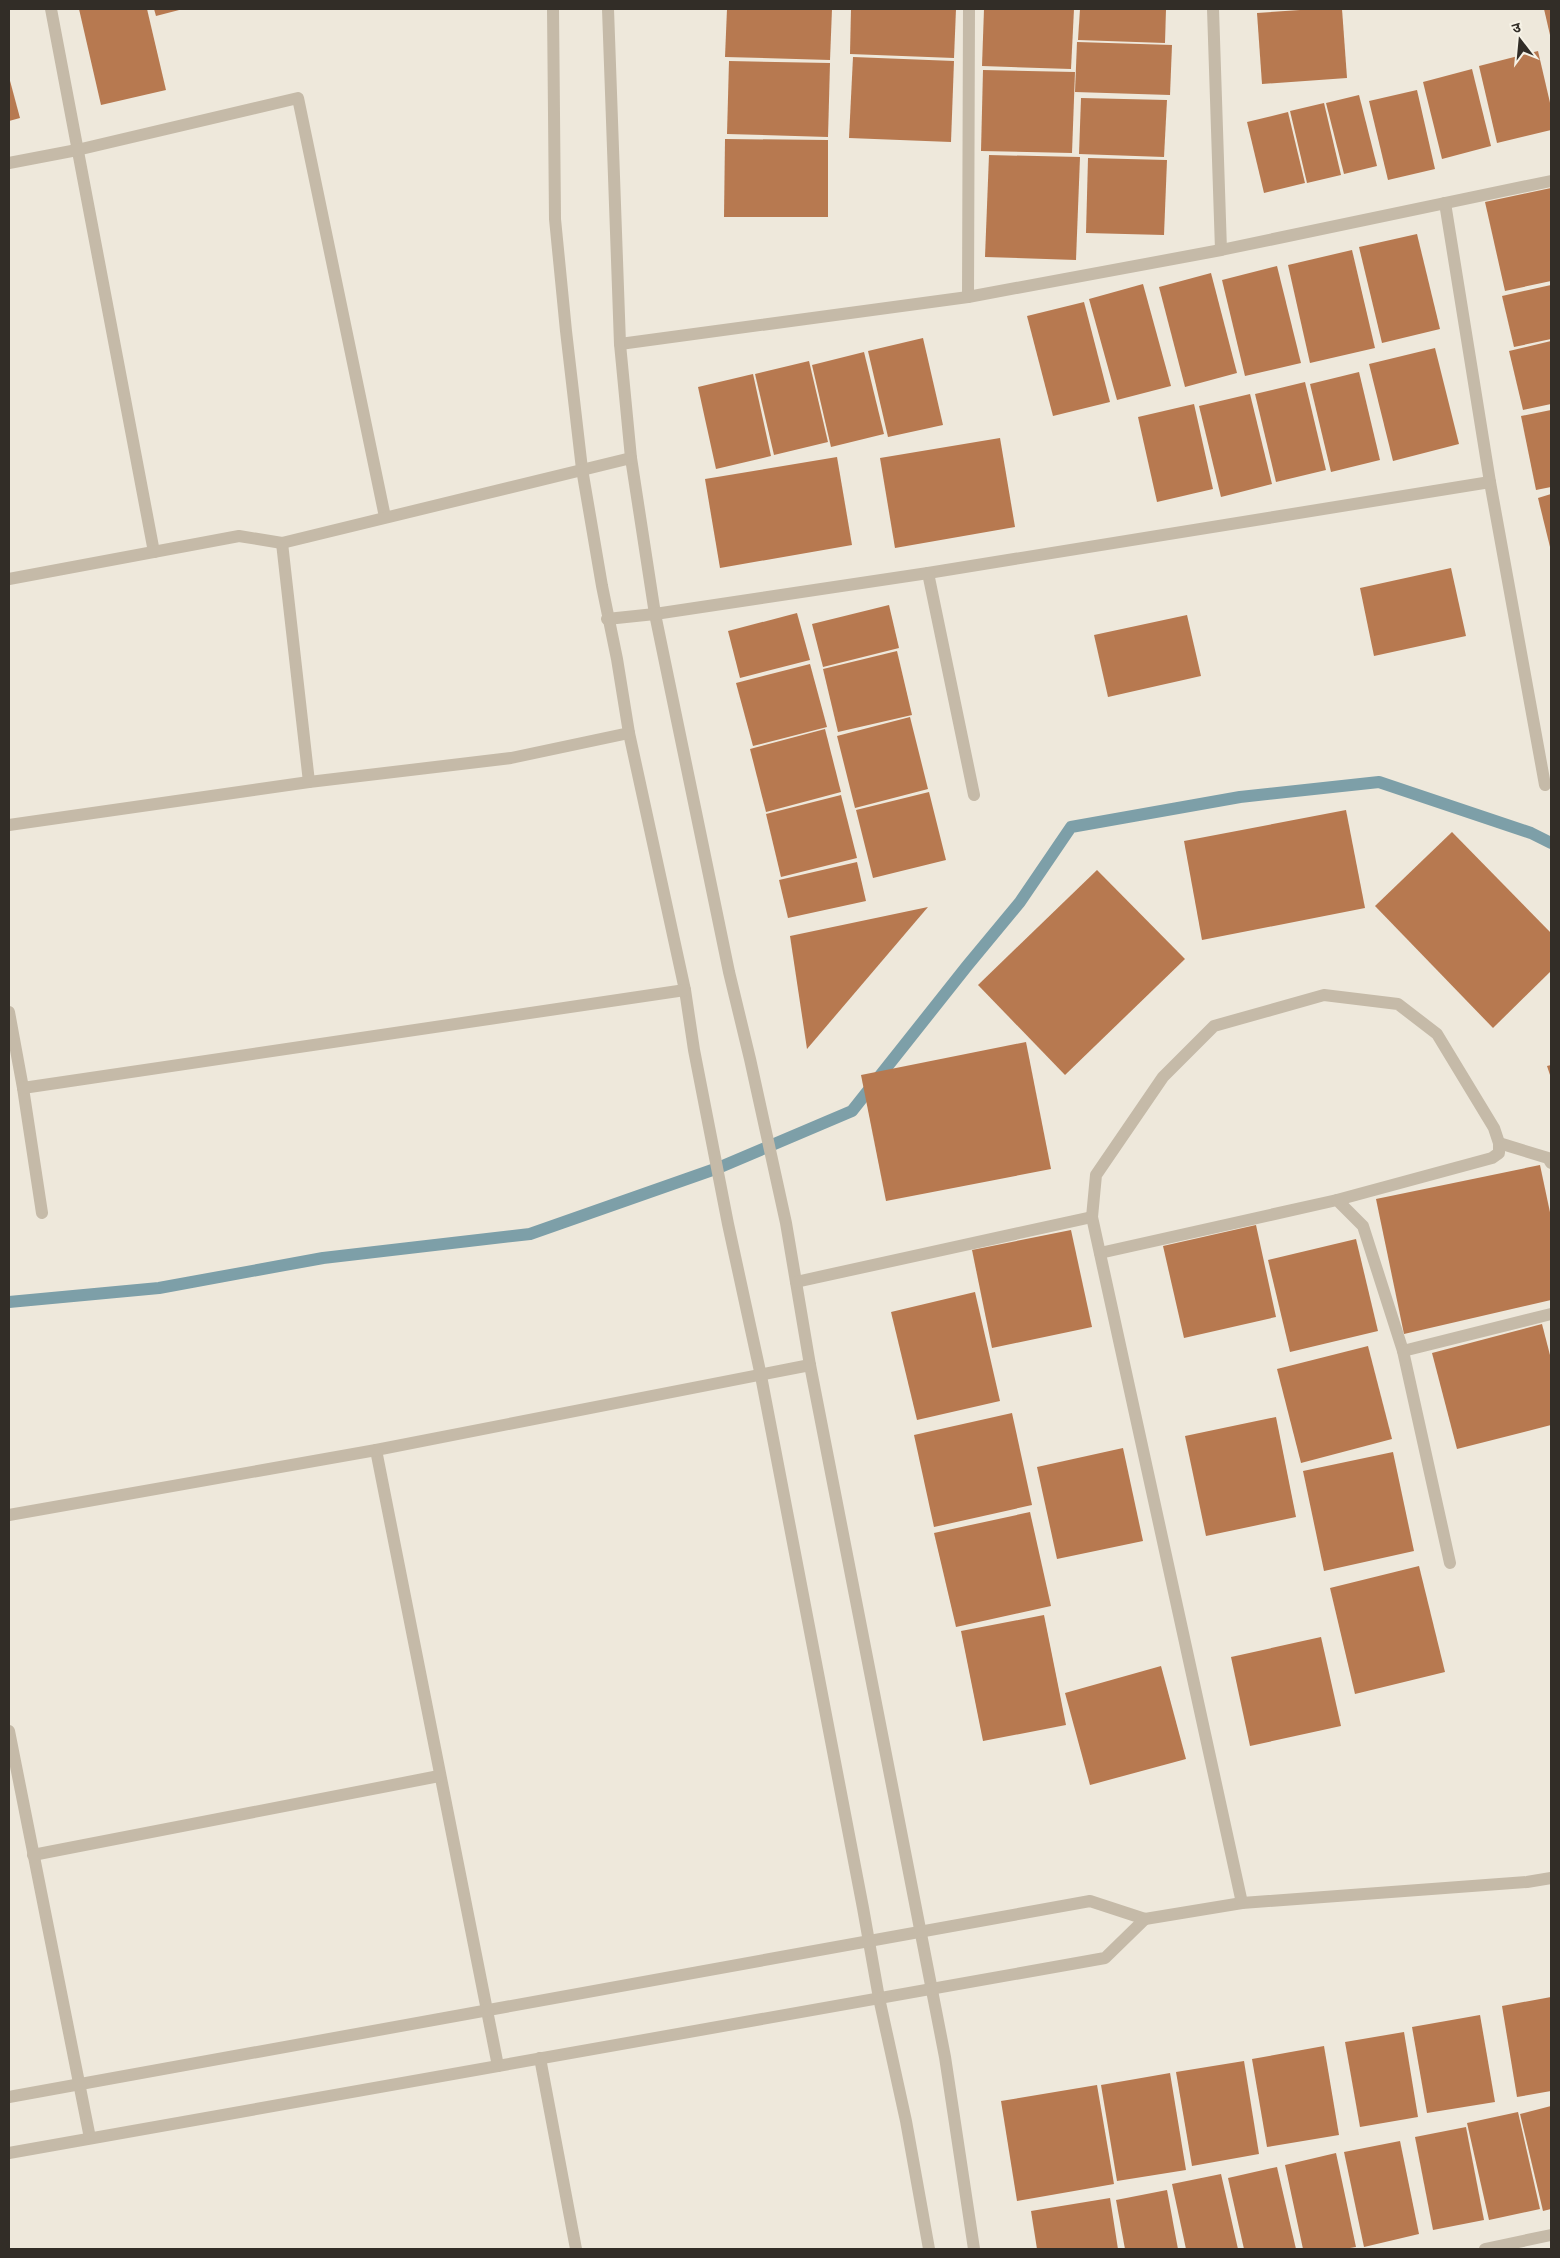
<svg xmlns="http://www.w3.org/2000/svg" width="1560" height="2258" viewBox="0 0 1560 2258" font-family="'Work Sans','Noto Sans Devanagari',sans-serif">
	<rect width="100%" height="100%" fill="#eee8db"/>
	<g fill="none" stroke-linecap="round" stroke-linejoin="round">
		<polyline stroke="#7d9fa8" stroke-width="12" points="9,1302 159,1288 323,1258 530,1234 718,1168 852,1111 967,966 1020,902 1071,827 1240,797 1379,782 1531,833 1551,843"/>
	</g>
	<g fill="#b77950">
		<polygon points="79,9 147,9 166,90 101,105"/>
		<polygon points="154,9 183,9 156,16"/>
		<polygon points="727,9 832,9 830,60 725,57"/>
		<polygon points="851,9 956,9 954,58 850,54"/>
		<polygon points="984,9 1074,9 1071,69 982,66"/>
		<polygon points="1080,9 1166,9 1165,43 1078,40"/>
		<polygon points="1315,9 1342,9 1347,78 1262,84 1257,13"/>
		<polygon points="1544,9 1551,9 1551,35 1550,35"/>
		<polygon points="1077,42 1172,45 1170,95 1075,92"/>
		<polygon points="1538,51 1551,107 1551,130 1497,143 1479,66"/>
		<polygon points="853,57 954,61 951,142 849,138"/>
		<polygon points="729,61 830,63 828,137 727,134"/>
		<polygon points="1472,69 1491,146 1442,159 1423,82"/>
		<polygon points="983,70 1075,72 1072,153 981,151"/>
		<polygon points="9,77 20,118 9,121"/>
		<polygon points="1417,90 1435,169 1388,180 1369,101"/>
		<polygon points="1359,95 1377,166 1344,174 1326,103"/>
		<polygon points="1081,98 1167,100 1164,157 1079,154"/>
		<polygon points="1324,103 1341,175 1307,183 1290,111"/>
		<polygon points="1288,112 1305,183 1264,193 1247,122"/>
		<polygon points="725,139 828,140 828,217 724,217"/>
		<polygon points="989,155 1080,157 1076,260 985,257"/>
		<polygon points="1088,158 1167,160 1164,235 1086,233"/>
		<polygon points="1551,188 1551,281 1505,291 1485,202"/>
		<polygon points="1417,234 1440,329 1382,343 1359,247"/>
		<polygon points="1352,250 1375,348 1310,363 1288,265"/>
		<polygon points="1277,266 1301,363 1245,376 1222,280"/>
		<polygon points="1211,273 1237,373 1185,387 1159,287"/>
		<polygon points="1143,284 1171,386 1117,400 1089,299"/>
		<polygon points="1551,285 1551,339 1514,347 1502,296"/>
		<polygon points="1084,302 1110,402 1053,416 1027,316"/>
		<polygon points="923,338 943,425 888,437 868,351"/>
		<polygon points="1551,341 1551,404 1523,410 1509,351"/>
		<polygon points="1435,348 1459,444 1393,461 1369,364"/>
		<polygon points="864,352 884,434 831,447 812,365"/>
		<polygon points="809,361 828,442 774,455 755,374"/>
		<polygon points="1359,372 1380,460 1331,472 1310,384"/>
		<polygon points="753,374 771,456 716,469 698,387"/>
		<polygon points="1305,382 1326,470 1276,482 1255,394"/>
		<polygon points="1250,394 1272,484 1221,497 1199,406"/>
		<polygon points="1194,404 1213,489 1157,502 1138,417"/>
		<polygon points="1551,410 1551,487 1536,490 1521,416"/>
		<polygon points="1000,438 1015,527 895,548 880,458"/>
		<polygon points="837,457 852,545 720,568 705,479"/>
		<polygon points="1551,494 1551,551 1538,498"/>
		<polygon points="1451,568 1466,636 1374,656 1360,588"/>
		<polygon points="889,605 899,648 823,667 812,624"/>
		<polygon points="797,613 810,660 740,678 728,631"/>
		<polygon points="1187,615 1201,676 1108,697 1094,635"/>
		<polygon points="897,651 912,715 838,732 823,669"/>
		<polygon points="810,664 827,727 753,746 736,683"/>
		<polygon points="910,717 928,789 855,808 837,736"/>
		<polygon points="825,729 841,792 766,812 750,749"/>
		<polygon points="929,792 946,860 873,878 856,810"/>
		<polygon points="841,795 857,858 781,877 766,814"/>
		<polygon points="1346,810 1365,908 1202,940 1184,841"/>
		<polygon points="1452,832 1551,933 1551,971 1493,1028 1375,906"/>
		<polygon points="857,862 866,901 788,918 779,880"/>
		<polygon points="1097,870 1185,959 1065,1075 978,985"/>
		<polygon points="928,907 807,1049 790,936"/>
		<polygon points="1026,1042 1051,1169 886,1201 861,1075"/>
		<polygon points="1551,1065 1551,1078 1547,1066"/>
		<polygon points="1540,1165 1551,1217 1551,1300 1404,1334 1376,1199"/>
		<polygon points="1256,1225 1276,1317 1184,1338 1163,1246"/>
		<polygon points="1071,1230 1092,1327 992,1348 972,1250"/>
		<polygon points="1356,1239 1378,1331 1290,1352 1268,1260"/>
		<polygon points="975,1292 1000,1401 917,1420 891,1312"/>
		<polygon points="1542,1324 1551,1359 1551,1425 1457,1449 1432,1353"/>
		<polygon points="1368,1346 1392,1439 1301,1463 1277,1369"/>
		<polygon points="1012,1413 1032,1505 934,1527 914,1435"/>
		<polygon points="1276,1417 1296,1517 1206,1536 1185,1436"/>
		<polygon points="1123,1448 1143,1541 1057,1559 1037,1467"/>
		<polygon points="1393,1452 1414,1551 1324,1571 1303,1471"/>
		<polygon points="1030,1512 1051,1606 956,1627 934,1533"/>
		<polygon points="1419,1566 1445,1672 1355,1694 1330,1588"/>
		<polygon points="1044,1615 1066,1725 983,1741 961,1631"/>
		<polygon points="1321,1637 1341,1726 1250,1746 1231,1657"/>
		<polygon points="1161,1666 1186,1759 1090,1785 1065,1693"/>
		<polygon points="1551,1997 1551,2091 1517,2097 1502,2006"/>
		<polygon points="1480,2015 1495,2102 1427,2113 1412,2027"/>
		<polygon points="1404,2032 1418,2117 1360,2127 1345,2042"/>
		<polygon points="1324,2046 1339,2135 1267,2147 1252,2059"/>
		<polygon points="1244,2061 1259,2154 1192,2166 1176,2072"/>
		<polygon points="1170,2073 1186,2170 1117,2181 1101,2085"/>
		<polygon points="1097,2085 1114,2184 1017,2201 1001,2101"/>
		<polygon points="1551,2106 1551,2209 1543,2211 1520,2114"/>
		<polygon points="1518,2112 1540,2209 1489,2220 1467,2123"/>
		<polygon points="1466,2127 1484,2220 1433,2230 1415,2137"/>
		<polygon points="1400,2141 1419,2234 1364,2247 1344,2152"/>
		<polygon points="1336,2153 1356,2247 1344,2249 1303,2249 1285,2165"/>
		<polygon points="1277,2167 1296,2249 1244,2249 1228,2178"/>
		<polygon points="1221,2174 1238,2249 1186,2249 1172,2184"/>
		<polygon points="1167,2190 1178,2249 1125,2249 1116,2200"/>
		<polygon points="1110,2198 1118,2249 1037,2249 1031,2211"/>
	</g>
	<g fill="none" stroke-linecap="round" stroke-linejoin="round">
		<g stroke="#c5baa8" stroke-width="12">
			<polyline points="51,9 154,552"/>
			<polyline points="553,9 555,219 566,331 582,469 602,586 617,659 629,733 685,990 694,1050 728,1224 761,1376 863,1908 879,1998 906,2121 929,2249"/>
			<polyline points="608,9 620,344 631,458 655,614 729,972 750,1059 786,1223 810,1365 945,2057 974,2249"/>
			<polyline points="1213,9 1221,250"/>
			<polyline points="9,163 77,150 298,98 385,517"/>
			<polyline points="1445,203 1490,482 1545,785"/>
			<polyline points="968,297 969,9"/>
			<polyline points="620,344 968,297 1221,250 1551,181"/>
			<polyline points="282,543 309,782"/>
			<polyline points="928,573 974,795"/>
			<polyline points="9,579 239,536 282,543 631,458"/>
			<polyline points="607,619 655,614 928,573 1490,482"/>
			<polyline points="9,825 309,782 511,758 629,733"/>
			<polyline points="9,1012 23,1088 42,1213"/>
			<polyline points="23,1088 685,990"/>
			<polyline points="1499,1143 1548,1158 1551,1163"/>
			<polyline points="1100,1253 1337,1200 1363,1226 1403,1351"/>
			<polyline points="796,1282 1092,1217"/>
			<polyline points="376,1450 498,2066"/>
			<polyline points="9,1515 376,1450 810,1365"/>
			<polyline points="1450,1563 1403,1351 1551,1314"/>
			<polyline points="9,1731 90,2138"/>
			<polyline points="33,1855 439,1776"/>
			<polyline points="1242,1903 1092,1217 1096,1175 1163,1077 1214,1026 1324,995 1398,1004 1437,1034 1494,1128 1499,1143 1499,1153 1492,1158 1337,1200"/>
			<polyline points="540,2058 576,2249"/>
			<polyline points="9,2097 1090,1901 1145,1919 1242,1903 1527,1882 1551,1878"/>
			<polyline points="9,2153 1105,1958 1145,1919"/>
			<polyline points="1485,2249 1551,2235"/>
		</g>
	</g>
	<rect width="1560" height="2258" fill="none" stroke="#322d27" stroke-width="20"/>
	<g transform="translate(1520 40) rotate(344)" stroke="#f6f2e6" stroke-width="4" paint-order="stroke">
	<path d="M0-4L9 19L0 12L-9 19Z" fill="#322d27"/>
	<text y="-8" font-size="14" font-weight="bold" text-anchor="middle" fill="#322d27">उ</text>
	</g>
</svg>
